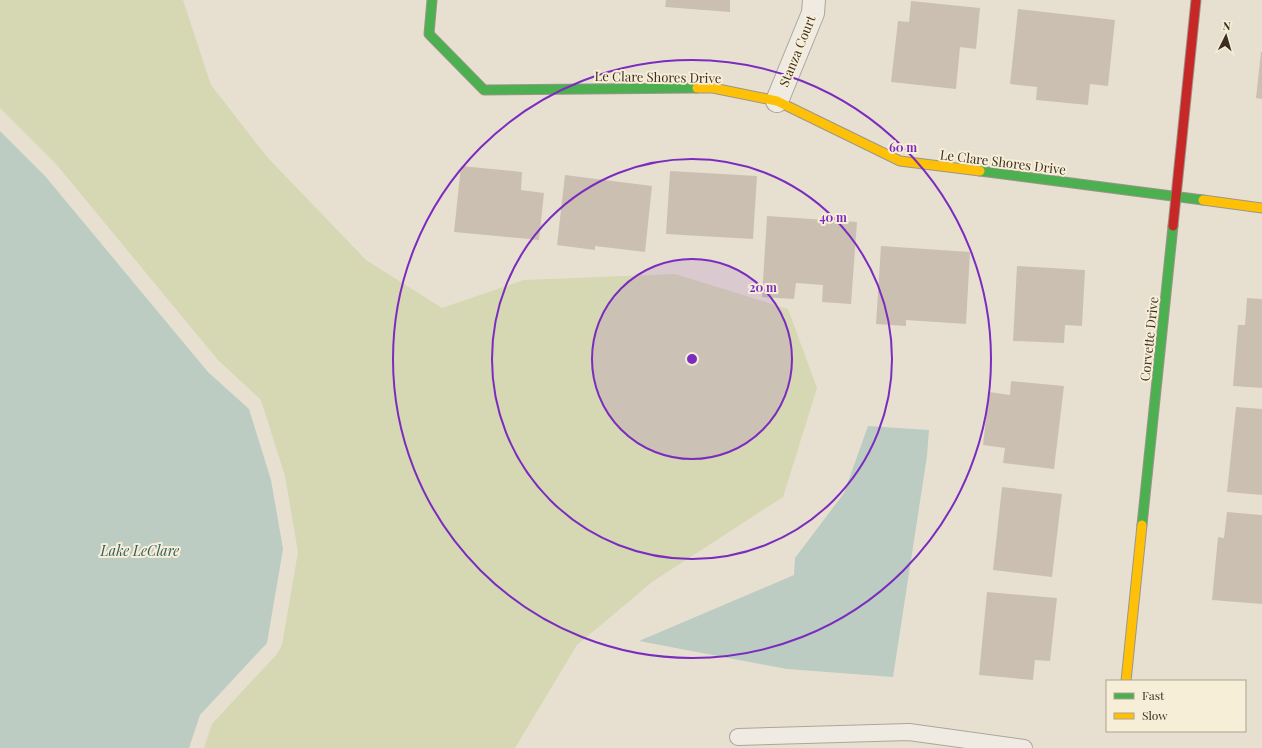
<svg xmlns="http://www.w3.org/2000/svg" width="1262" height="748" viewBox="0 0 1262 748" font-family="'Playfair Display',serif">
	<rect width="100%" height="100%" fill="#e7e0d1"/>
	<polygon fill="#d6d7b3" points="0,0 183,0 211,85 268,158 366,260 442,308 524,280 675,274 788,309 817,388 783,497 652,582 577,645 515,748 204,748 212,724 277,654 282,645 298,552 285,476 261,400 218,360 56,164 0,108"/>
	<g fill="#bcccc2">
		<polygon points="0,131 45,176 208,372 249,409 271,480 283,549 267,643 200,715 189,748 0,748"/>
		<polygon points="868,426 929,430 927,456 893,677 787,669 639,641 794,575 795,558 844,493"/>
	</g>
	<g fill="#cbbfb2">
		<polygon points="666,0 730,0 730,12 665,7"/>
		<polygon points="911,1 980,8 976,49 960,47 956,89 891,82 898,21 909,22"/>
		<polygon points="1018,9 1115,20 1108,86 1090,84 1088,105 1036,100 1037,87 1010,84"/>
		<polygon points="1261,52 1262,52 1262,99 1256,98"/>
		<polygon points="461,166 522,172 521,190 544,193 539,240 454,232"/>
		<polygon points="670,171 757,176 753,239 666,234"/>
		<polygon points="565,175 652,186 645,252 595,246 595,250 557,245"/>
		<polygon points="767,216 857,222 851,304 822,302 823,285 796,283 794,299 762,297"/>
		<polygon points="881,246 970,252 966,324 906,320 906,326 876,324"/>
		<polygon points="1017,266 1085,270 1082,326 1065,325 1064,343 1013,341"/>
		<polygon points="1247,298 1262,299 1262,388 1233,386 1238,325 1245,325"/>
		<polygon points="1011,381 1064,386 1054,469 1003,463 1005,448 983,445 989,392 1010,395"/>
		<polygon points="1236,407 1262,409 1262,495 1227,492"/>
		<polygon points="1002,487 1062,494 1052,577 993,570"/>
		<polygon points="1227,512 1262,515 1262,604 1212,600 1218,537 1224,538"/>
		<polygon points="987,592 1057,598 1050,661 1035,660 1033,680 979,675"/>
	</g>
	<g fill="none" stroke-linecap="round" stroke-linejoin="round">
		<g stroke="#ada599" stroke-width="18">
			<polyline id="lane" points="738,737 909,732 1024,748"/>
		</g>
		<g stroke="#ada599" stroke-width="24">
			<polyline id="street" points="777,101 813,13 814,0"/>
		</g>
		<g stroke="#9c958a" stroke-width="11">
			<g id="fast">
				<polyline points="432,0 429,34 484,90 697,88"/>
				<polyline points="980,171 1203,200"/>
				<polyline points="1142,525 1173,226"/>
			</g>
		</g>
		<g stroke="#9c958a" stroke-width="11">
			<g id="slow">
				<polyline points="697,88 713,88 777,101 900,161 980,171"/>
				<polyline points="1203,200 1262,208"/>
				<polyline points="1126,681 1142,525"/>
			</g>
		</g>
		<g stroke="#9c958a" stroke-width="11">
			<polyline id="jam" points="1173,226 1196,0"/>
		</g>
		<use href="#lane" stroke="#efebe3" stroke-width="16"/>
		<use href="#street" stroke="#efebe3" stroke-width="22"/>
		<use href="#fast" stroke="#4caf50" stroke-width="9"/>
		<use href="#slow" stroke="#ffc107" stroke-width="9"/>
		<use href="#jam" stroke="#c62828" stroke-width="9"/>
	</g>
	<circle cx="692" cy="359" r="100" fill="#7b2cbf" fill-opacity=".12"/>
	<g fill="none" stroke="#7b2cbf" stroke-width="2">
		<circle cx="692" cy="359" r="100"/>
		<circle cx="692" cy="359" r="200"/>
		<circle cx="692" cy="359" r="299"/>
	</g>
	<g text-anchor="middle" stroke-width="4" stroke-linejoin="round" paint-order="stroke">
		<g font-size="13" fill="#3d2e20" stroke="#f7eed8">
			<text transform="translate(797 51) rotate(-68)" y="5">Stanza Court</text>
			<text transform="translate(658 77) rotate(1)" y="5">Le Clare Shores Drive</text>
			<text transform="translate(1003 162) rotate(7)" y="5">Le Clare Shores Drive</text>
			<text transform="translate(1149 339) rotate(-84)" y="5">Corvette Drive</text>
		</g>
		<g font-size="14" font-style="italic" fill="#2f5d5a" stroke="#f7eed8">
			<text x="140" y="556">Lake LeClare</text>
		</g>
	</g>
	<circle cx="692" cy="359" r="6" fill="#7b2cbf" stroke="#f7eed8" stroke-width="2"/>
	<g font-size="12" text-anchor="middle" font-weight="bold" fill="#7b2cbf" stroke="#f7eed8" stroke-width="4" stroke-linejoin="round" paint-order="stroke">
		<text x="903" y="152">60 m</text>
		<text x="833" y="222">40 m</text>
		<text x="763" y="292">20 m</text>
	</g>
	<rect x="1106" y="680" width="140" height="52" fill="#f7eed8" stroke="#ada18e"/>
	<rect x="1114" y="693" width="20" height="6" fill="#4caf50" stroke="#ada18e"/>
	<text x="1142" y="700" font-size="12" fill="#3d2e20">Fast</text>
	<rect x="1114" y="713" width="20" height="6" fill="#ffc107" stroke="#ada18e"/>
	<text x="1142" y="720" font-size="12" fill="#3d2e20">Slow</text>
	<g transform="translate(1226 36) rotate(5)" stroke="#f7eed8" stroke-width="3" paint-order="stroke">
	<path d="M0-3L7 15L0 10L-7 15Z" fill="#3d2e20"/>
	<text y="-6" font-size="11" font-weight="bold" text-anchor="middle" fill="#3d2e20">N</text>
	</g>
</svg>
